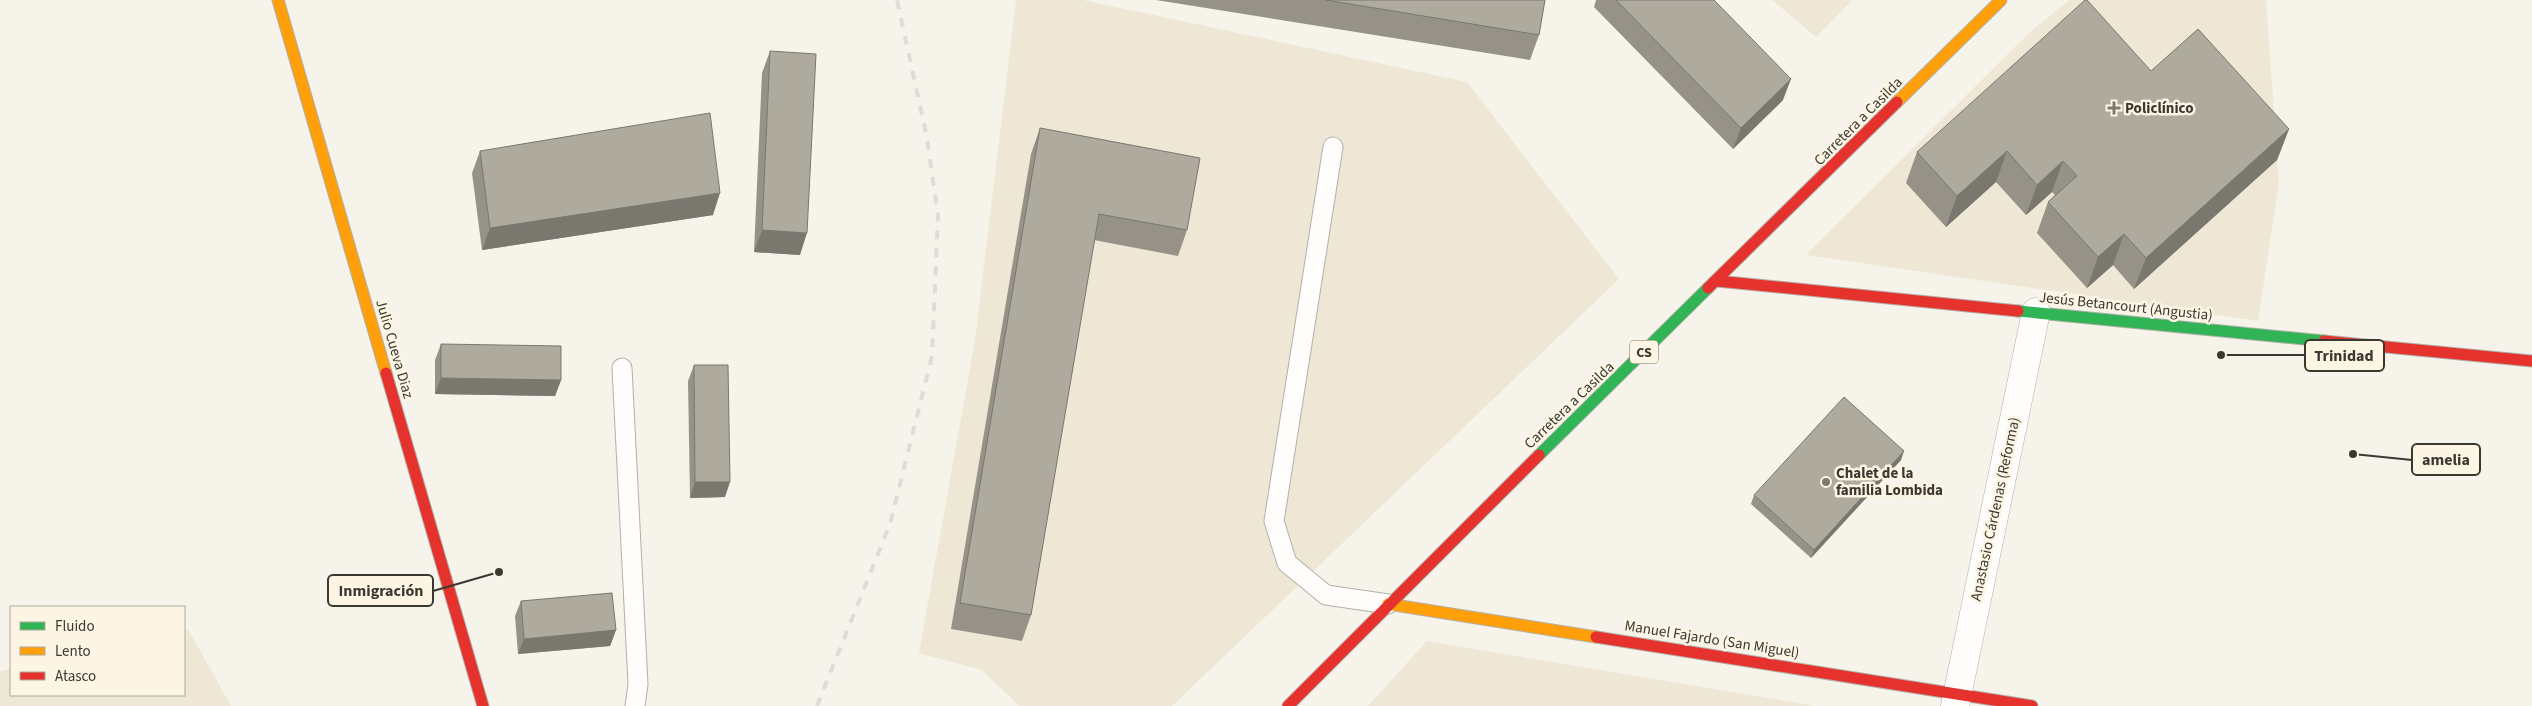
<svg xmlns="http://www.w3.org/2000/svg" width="2532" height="706" viewBox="0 0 2532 706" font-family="'Source Sans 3',sans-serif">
	<rect width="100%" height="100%" fill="#f6f3ea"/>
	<g fill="#eee7d6">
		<polygon points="1016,0 1083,0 1467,82 1619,279 1172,706 1019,706 982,670 919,653 975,340"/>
		<polygon points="1772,0 1852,0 1816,37"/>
		<polygon points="2069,0 2266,0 2279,182 2258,321 1806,255 2029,33"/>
		<polygon points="188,629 231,706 0,706 0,671 11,669 11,695 184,695 184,630"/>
		<polygon points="1427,641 1816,706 1368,706"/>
	</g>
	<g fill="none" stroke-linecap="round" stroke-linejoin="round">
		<g stroke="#b2b0a9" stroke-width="21">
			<g id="lane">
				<polyline points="1333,147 1274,521 1287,563 1326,595 1388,604"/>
				<polyline points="622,368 638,684 635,706"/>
			</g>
		</g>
		<g stroke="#b2b0a9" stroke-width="29">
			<polyline id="street" points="1955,706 2036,312"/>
		</g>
		<g stroke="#b2b0a9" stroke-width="13">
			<g id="fast">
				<polyline points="2018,311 2324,341"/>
				<polyline points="1539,455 1708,288"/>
			</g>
		</g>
		<g stroke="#b2b0a9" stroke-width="13">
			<g id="slow">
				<polyline points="278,0 386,373"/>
				<polyline points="1897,102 2001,0"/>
				<polyline points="1388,604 1596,637"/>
			</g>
		</g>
		<g stroke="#b2b0a9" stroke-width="13">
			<g id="jam">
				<polyline points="1717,281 2018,311"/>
				<polyline points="1708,288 1897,102"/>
				<polyline points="2324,341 2532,361"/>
				<polyline points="386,373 483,706"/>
				<polyline points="1596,637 2032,706"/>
				<polyline points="1288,706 1539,455"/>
			</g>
		</g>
		<use href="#lane" stroke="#fefdfc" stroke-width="19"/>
		<use href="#street" stroke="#fefdfc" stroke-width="28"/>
		<use href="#fast" stroke="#30b455" stroke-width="11"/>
		<use href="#slow" stroke="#ff9f0a" stroke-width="11"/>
		<use href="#jam" stroke="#e5322d" stroke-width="11"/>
		<polyline stroke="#dddcd9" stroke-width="4" stroke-dasharray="9 9" stroke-linecap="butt" points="817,706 890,524 932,356 938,216 927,138 897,0"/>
	</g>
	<g fill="#969288">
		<polygon points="1156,0 1545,0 1539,35 1530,60"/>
		<polygon points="1596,0 1714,0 1783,100 1733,149 1594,7"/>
		<polygon points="770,51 800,255 754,252 762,73"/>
		<polygon points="2151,71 2289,129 2277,160 2134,289 2113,265 2087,288 2037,233 2048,202 2055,195 2052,192 2026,215 1996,182 1946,227 1906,183 1917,152"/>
		<polygon points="1040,128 1187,230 1178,256 1094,240 1031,615 1022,641 951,629 1031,154"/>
		<polygon points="480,151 713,215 482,250 472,173"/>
		<polygon points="441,344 561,380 555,396 435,394 435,360"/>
		<polygon points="694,365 725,497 690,498 688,381"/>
		<polygon points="1901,460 1811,558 1751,504 1754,495"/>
		<polygon points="521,601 616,630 610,646 518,654 515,616"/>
	</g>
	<g fill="#7a776f">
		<polygon points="1791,79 1783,100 1733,149 1741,128"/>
		<polygon points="2289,129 2277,160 2134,289 2146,258"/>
		<polygon points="2007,151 1996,182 1946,227 1957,196"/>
		<polygon points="2063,161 2052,192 2026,215 2037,185"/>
		<polygon points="720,193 713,215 482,250 490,228"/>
		<polygon points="762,230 807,233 800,255 754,252"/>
		<polygon points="2124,234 2113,265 2087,288 2098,257"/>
		<polygon points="441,378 561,380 555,396 435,394"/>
		<polygon points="1904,451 1901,460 1811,558 1814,550"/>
		<polygon points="695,482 730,482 725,497 690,498"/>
		<polygon points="616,630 610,646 518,654 524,639"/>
	</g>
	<g fill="#aeaa9e" stroke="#7a776f">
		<polygon points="1326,0 1545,0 1539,35"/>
		<polygon points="1616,0 1714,0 1791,79 1741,128"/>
		<polygon points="2085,0 2087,0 2151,71 2198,29 2289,129 2146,258 2124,234 2098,257 2048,202 2077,176 2063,161 2037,185 2007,151 1957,196 1917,152"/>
		<polygon points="770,51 816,54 807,233 762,230"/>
		<polygon points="710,113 720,193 490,228 480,151"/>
		<polygon points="1040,128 1200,158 1187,230 1099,214 1031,615 960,603"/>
		<polygon points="441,344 561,346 561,380 441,378"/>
		<polygon points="694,365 728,365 730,482 695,482"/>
		<polygon points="1844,397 1904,451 1814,550 1754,495"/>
		<polygon points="612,593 616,630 524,639 521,601"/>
	</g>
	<g fill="#7c7972" stroke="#fcf5e4" stroke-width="2">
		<path d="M2111.5 100.5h5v5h5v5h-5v5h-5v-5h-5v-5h5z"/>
		<circle cx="1826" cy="482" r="5"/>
	</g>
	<g text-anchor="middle" stroke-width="5" stroke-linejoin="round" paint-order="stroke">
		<rect fill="#fcf5e4" stroke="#747167" stroke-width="1" x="1630" y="340.5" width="28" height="23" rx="4"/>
		<g font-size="14" font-weight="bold" fill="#3a3831">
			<text x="1644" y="357">CS</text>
		</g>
		<g font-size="15" font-weight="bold" fill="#3a3831" stroke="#fcf5e4" text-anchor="start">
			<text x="2125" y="113">Policlínico</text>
			<text x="1836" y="478">Chalet de la<tspan x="1836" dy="17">familia Lombida</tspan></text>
		</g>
		<g font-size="15" fill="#3a3831" stroke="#fcf5e4">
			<text transform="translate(1858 121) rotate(-45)" y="5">Carretera a Casilda</text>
			<text transform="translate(2126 306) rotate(6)" y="5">Jesús Betancourt (Angustia)</text>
			<text transform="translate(395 349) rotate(74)" y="5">Julio Cueva Diaz</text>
			<text transform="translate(1569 405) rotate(-44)" y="5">Carretera a Casilda</text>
			<text transform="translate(1995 509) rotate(-78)" y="5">Anastasio Cárdenas (Reforma)</text>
			<text transform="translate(1712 639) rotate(9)" y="5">Manuel Fajardo (San Miguel)</text>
		</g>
	</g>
	<path fill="none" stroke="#3a3831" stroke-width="2" d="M2221 355L2305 355M2353 454L2412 460M499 572L433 591"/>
	<g fill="#3a3831" stroke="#fcf5e4" stroke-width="2">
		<circle cx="2221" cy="355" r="5"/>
		<circle cx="2353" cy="454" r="5"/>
		<circle cx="499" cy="572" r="5"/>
	</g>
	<g fill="#fcf5e4" stroke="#3a3831" stroke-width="2">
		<rect x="2305" y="340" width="79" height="31" rx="5"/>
		<rect x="2412" y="444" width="68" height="31" rx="5"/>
		<rect x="328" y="575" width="105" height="31" rx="5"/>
	</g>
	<g font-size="16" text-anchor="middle" font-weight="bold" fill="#3a3831">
		<text x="2344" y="361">Trinidad</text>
		<text x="2446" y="465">amelia</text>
		<text x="381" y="596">Inmigración</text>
	</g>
	<rect x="10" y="606" width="175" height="90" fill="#fcf5e4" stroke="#aea99c"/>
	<rect x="20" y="622" width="25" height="8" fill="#30b455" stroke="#aea99c"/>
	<text x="55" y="631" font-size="15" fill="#3a3831">Fluido</text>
	<rect x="20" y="647" width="25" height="8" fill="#ff9f0a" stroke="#aea99c"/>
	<text x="55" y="656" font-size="15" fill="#3a3831">Lento</text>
	<rect x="20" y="672" width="25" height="8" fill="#e5322d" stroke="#aea99c"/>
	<text x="55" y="681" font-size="15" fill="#3a3831">Atasco</text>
</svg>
